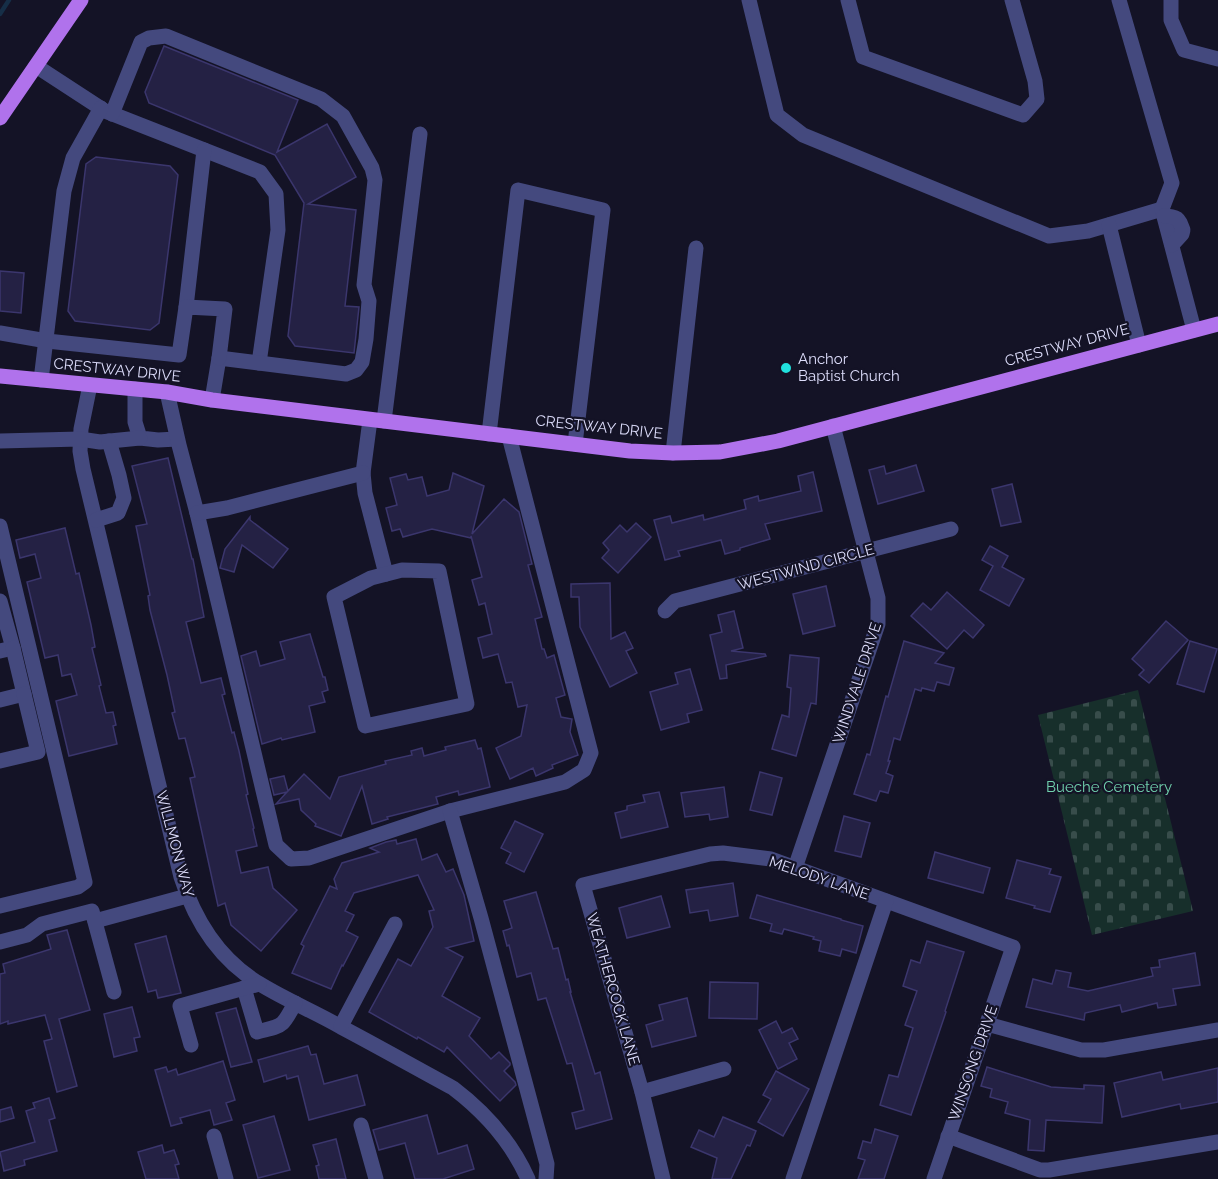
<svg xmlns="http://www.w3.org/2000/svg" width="1218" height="1179" viewBox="0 0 1218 1179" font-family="Raleway,sans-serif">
	<defs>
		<pattern id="cemetery-stones" width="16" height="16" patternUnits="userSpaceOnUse" patternTransform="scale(1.5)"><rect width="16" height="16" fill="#172f2b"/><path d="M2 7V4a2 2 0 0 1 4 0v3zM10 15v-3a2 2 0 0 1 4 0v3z" fill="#384d4b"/></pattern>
	</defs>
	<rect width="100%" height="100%" fill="#141326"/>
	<polygon fill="url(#cemetery-stones)" points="1138,690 1193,911 1092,935 1038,715"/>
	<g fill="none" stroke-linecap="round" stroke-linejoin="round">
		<polyline stroke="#162e47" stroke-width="4.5" points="0,14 9,0"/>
	</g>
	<g fill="#242144" stroke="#3b366d" stroke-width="1.5">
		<polygon points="164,46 298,100 277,152 327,124 356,177 308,204 356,210 345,306 359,307 354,353 295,346 288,336 304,203 275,155 149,103 145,92"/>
		<polygon points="96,157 170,166 178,175 159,323 150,330 75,321 68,311 86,164"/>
		<polygon points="0,271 24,273 21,313 0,311"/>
		<polygon points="168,458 192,559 193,559 204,617 186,622 201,683 221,678 225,694 222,695 232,733 234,732 239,751 248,794 246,795 254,828 253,829 257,846 236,851 241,873 268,867 273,888 297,910 261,951 231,925 225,903 218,906 190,778 195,777 185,738 179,739 172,713 175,712 167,675 150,610 148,596 150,595 136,526 147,524 132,466"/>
		<polygon points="916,465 924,491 878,504 869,470 884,466 886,474"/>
		<polygon points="813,472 822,511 765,524 770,539 740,548 740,550 725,554 721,540 678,551 680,556 665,560 654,520 670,516 672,523 703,515 704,520 746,509 744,500 758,496 759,501 801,491 798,476"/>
		<polygon points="453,473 484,486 472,534 504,499 519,512 532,564 528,565 542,617 535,619 542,649 544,649 547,658 554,655 565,695 556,698 561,717 572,719 570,732 578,755 552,765 553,768 536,776 533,768 510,779 496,748 521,736 527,705 518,707 512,682 506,683 498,654 483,658 478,638 492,634 485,603 479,605 472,580 482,577 471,536 471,538 432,529 403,537 400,529 392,531 386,508 397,505 390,478 406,474 408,480 422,477 427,496 449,490"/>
		<polygon points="1012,484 1021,522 1001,526 992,489"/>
		<polygon points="250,517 250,520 288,549 273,568 242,545 234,572 220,568 225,549"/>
		<polygon points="636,523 651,537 618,573 602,558 609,550 603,543 620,525 627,532"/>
		<polygon points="65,528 76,574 79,573 91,625 95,647 92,648 101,685 99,686 106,713 113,712 116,725 113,726 117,744 69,756 56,701 77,695 71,674 62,676 58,655 45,658 27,582 41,578 35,554 20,558 16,540"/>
		<polygon points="990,546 1008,556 1002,567 1024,579 1009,606 980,590 993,566 982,560"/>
		<polygon points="610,583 611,639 625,632 633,648 626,651 637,673 610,687 580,627 579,597 571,597 571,584"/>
		<polygon points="826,586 835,626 803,634 793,594"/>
		<polygon points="947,592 984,625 973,638 964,630 947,649 911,616 923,603 931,610"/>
		<polygon points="734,611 743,648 731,651 765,654 766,656 726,665 727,678 720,679 710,635 722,632 718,615"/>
		<polygon points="1166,621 1188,640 1149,683 1139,675 1144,670 1132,659"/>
		<polygon points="310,634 323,677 325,677 328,690 322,692 325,702 309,706 315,732 282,740 281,738 262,744 241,656 256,651 260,666 285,659 280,642"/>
		<polygon points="904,641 944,653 935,663 954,668 949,685 937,682 934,691 922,688 921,691 915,689 900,740 894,738 888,761 890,761 886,773 893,776 888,793 880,791 876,801 854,794 867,754 870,755 886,696 888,697"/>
		<polygon points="1190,641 1217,649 1204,692 1177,684"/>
		<polygon points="790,655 819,658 816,704 811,703 796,756 772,749 782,715 789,717 791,688 787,687"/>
		<polygon points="690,669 702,710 687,714 689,722 661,730 650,692 678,684 675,673"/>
		<polygon points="475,740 478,749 481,748 490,787 459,795 458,791 436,797 438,804 387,817 388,819 372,824 362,786 341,836 315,826 316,824 301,810 299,799 276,804 287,792 274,795 270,779 284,776 288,791 304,774 330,799 339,777 386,764 385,761 412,755 411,751 422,748 424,756 446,750 445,747"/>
		<polygon points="760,772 782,778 772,815 750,810"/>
		<polygon points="724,787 728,817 710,820 709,814 685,817 681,793"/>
		<polygon points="659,792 668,827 621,838 615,813 627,810 627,806 645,802 643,795"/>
		<polygon points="844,816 870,823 861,857 835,851"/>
		<polygon points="515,821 543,834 524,872 506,863 511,853 501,848"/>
		<polygon points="416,839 422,860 437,854 446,872 453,869 464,895 474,941 446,948 463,957 442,996 480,1018 469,1036 491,1059 499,1052 510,1063 510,1065 504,1071 515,1082 516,1085 500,1101 447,1047 444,1052 418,1037 417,1039 369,1012 398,959 411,966 433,927 429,911 434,910 418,875 354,893 345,911 354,915 346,931 358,937 343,966 342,965 331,989 292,973 304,946 301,944 330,886 337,889 334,879 342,863 379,852 370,848 386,842 396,840 397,844"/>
		<polygon points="935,852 990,868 983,893 928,878"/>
		<polygon points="1017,860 1051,869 1049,874 1061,877 1050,912 1034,908 1035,906 1006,898"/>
		<polygon points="733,883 738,916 710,921 708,910 690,913 686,890"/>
		<polygon points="536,892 553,949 558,948 566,980 568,979 571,992 570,992 595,1074 600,1072 612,1119 576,1129 572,1113 584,1110 572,1063 567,1064 546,998 538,1000 531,973 517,977 509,945 507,946 503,931 512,928 504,901"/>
		<polygon points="757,895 841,919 841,920 863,926 856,953 842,949 840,956 819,951 821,941 813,939 814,937 784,929 782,934 770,931 772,924 750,918"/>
		<polygon points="661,896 670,927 627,938 619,908"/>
		<polygon points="67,930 90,1010 59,1019 77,1086 57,1092 44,1041 52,1039 45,1015 8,1024 8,1021 0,1024 0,974 5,973 3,964 51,949 47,935"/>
		<polygon points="166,936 181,993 158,998 156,990 148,992 135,944"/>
		<polygon points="927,941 964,952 945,1011 946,1012 911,1115 880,1105 889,1075 898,1077 913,1028 905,1025 917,991 903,986 911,960 920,963"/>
		<polygon points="1195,953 1200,985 1173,989 1176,1005 1158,1008 1157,1003 1122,1012 1120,1005 1085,1013 1084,1020 1026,1007 1033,979 1052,984 1056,970 1071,973 1068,987 1088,991 1153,976 1151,968 1160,967 1159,960"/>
		<polygon points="710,982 758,983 757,1019 709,1018"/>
		<polygon points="687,998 696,1036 652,1047 646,1025 663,1020 659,1005"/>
		<polygon points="132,1007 140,1037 134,1038 137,1051 114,1057 104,1014"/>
		<polygon points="236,1008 252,1062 231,1067 216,1013"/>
		<polygon points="776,1021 782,1033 792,1028 798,1039 789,1043 797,1059 778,1069 759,1030"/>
		<polygon points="308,1046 311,1055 316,1054 324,1084 357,1075 365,1105 309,1120 298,1076 287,1079 286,1075 264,1082 258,1060"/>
		<polygon points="223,1061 235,1100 226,1103 232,1120 214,1125 210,1110 180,1118 182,1123 171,1126 155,1070 166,1067 168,1072 176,1069 178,1075"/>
		<polygon points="987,1067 1051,1087 1084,1089 1084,1085 1104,1086 1102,1123 1046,1120 1044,1151 1028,1150 1030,1120 1005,1113 1008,1102 990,1097 992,1089 981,1086"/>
		<polygon points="1218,1068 1218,1102 1181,1109 1180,1104 1122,1117 1114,1083 1161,1072 1163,1080"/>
		<polygon points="776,1071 809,1089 783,1136 758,1122 771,1099 763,1095"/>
		<polygon points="49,1098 55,1118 49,1120 57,1151 24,1160 25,1165 4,1171 0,1152 35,1142 26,1111 35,1108 33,1103"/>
		<polygon points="11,1107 14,1118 0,1122 0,1110"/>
		<polygon points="427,1115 438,1154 467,1145 474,1169 443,1179 415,1179 405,1143 379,1150 373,1130"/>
		<polygon points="274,1116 290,1170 258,1178 243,1125"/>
		<polygon points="723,1117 756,1131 750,1146 747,1145 731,1179 712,1179 717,1158 691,1147 699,1130 714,1137"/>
		<polygon points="875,1129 898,1136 884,1179 858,1179 865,1160 858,1158 863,1141 871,1143"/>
		<polygon points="336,1139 346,1179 319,1179 316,1166 319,1165 313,1145"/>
		<polygon points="162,1145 164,1153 174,1150 179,1164 175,1165 179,1179 146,1179 138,1152"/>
	</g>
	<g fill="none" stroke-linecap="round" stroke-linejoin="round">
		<g stroke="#44497e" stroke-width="15">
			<polyline points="749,0 777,115 803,135 1049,236 1088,231 1162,209"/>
			<polyline points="848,0 863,57 1023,115 1037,99 1035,81 1012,0"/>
			<polyline points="1119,0 1172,183 1162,209 1194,330"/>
			<polyline points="1171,0 1171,20 1184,50 1218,59"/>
			<polyline points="36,66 105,111 260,172 276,194 278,230 259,363"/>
			<polyline points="112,114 141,42 149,38 166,36 321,99 343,116 372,168 375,180 364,285 369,301 366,339 362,362 356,370 346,374 219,358 212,400"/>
			<path d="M1164 216C1178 217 1178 217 1183 230L1182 234 1172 245"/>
			<polyline points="1109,225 1139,345"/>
			<polyline points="186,307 204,150"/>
			<polyline points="0,333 47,341 179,355 186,307 225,309 219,358"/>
			<polyline points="41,380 64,191 73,158 101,108"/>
			<path d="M90 385 81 429 80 451 83 469 181 877C195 921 220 960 260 984 286 1000 315 1012 341 1027 379 1047 416 1068 453 1088 486 1113 511 1141 528 1179"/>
			<polyline points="135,389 135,422 140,438 158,440 177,439"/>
			<polyline points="167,392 179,445 197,513 276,845 291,859 309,858 450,811 565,782 584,770 591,753 509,436"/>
			<polyline points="370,420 363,473 365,493 386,574"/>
			<polyline points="384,421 420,134"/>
			<polyline points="489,434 518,190 603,210 575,444"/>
			<polyline points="0,441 80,439 100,442 140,438"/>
			<polyline points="673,453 696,248"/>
			<polyline points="197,513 227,508 363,473"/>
			<polyline points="96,520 118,513 124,498 119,475 109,441"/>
			<polyline points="0,526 85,882 78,887 0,906"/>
			<polygon points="402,570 439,571 467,704 365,726 334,597 371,578"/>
			<polyline points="0,601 13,648 0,651"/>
			<polyline points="665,611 675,601 951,529"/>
			<polyline points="0,700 24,694 13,648"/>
			<polyline points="0,761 38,752 24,694"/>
			<polyline points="450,811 481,918 547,1164 546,1179"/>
			<polyline points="795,868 878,624 878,598 833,426"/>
			<polyline points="95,921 187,896"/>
			<polyline points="0,942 27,935 42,924 92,911 114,992"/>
			<path d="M244 988 257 1032C283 1025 282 1028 295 1003"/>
			<polyline points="987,1024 1081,1050 1104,1050 1218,1030"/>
			<polyline points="341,1026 395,924"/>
			<polyline points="191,1045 180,1006 259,984"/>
			<polyline points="642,1092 724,1069"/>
			<polyline points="361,1125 376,1179"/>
			<polyline points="214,1136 226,1179"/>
			<polyline points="948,1136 1040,1170 1049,1170 1218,1142"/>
			<polyline points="663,1179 642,1092 583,885 710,854 723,853 771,859 1013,947 934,1179"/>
			<polyline points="793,1179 886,901"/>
		</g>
		<g stroke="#b072ec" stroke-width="15">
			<polyline points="0,118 81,0"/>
			<polyline points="0,376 167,392 212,400 630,451 673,453 720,452 778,441 1218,324"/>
		</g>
	</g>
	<circle fill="#21e1de" stroke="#141326" stroke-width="2" cx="786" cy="368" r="6"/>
	<g text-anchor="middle" stroke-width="4.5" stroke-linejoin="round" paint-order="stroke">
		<g font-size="15" fill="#dcdcfa" stroke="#141326">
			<text transform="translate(1067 345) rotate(-15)" y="5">CRESTWAY DRIVE</text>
			<text transform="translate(117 370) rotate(6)" y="5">CRESTWAY DRIVE</text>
			<text transform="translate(599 427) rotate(6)" y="5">CRESTWAY DRIVE</text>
			<text transform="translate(806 567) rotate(-15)" y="5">WESTWIND CIRCLE</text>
			<text transform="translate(857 683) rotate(-72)" y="5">WINDVALE DRIVE</text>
			<text transform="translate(175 844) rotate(75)" y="5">WILLMON WAY</text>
			<text transform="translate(819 878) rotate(19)" y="5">MELODY LANE</text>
			<text transform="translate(613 989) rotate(74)" y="5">WEATHERCOCK LANE</text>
			<text transform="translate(973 1063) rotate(-71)" y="5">WINSONG DRIVE</text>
		</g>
		<g font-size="15" fill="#dcdcfa" stroke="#141326" text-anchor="start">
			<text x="798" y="364">Anchor<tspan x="798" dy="17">Baptist Church</tspan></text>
		</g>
		<g font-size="15" fill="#71d2ae" stroke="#141326">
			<text x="1109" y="792">Bueche Cemetery</text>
		</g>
	</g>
</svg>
